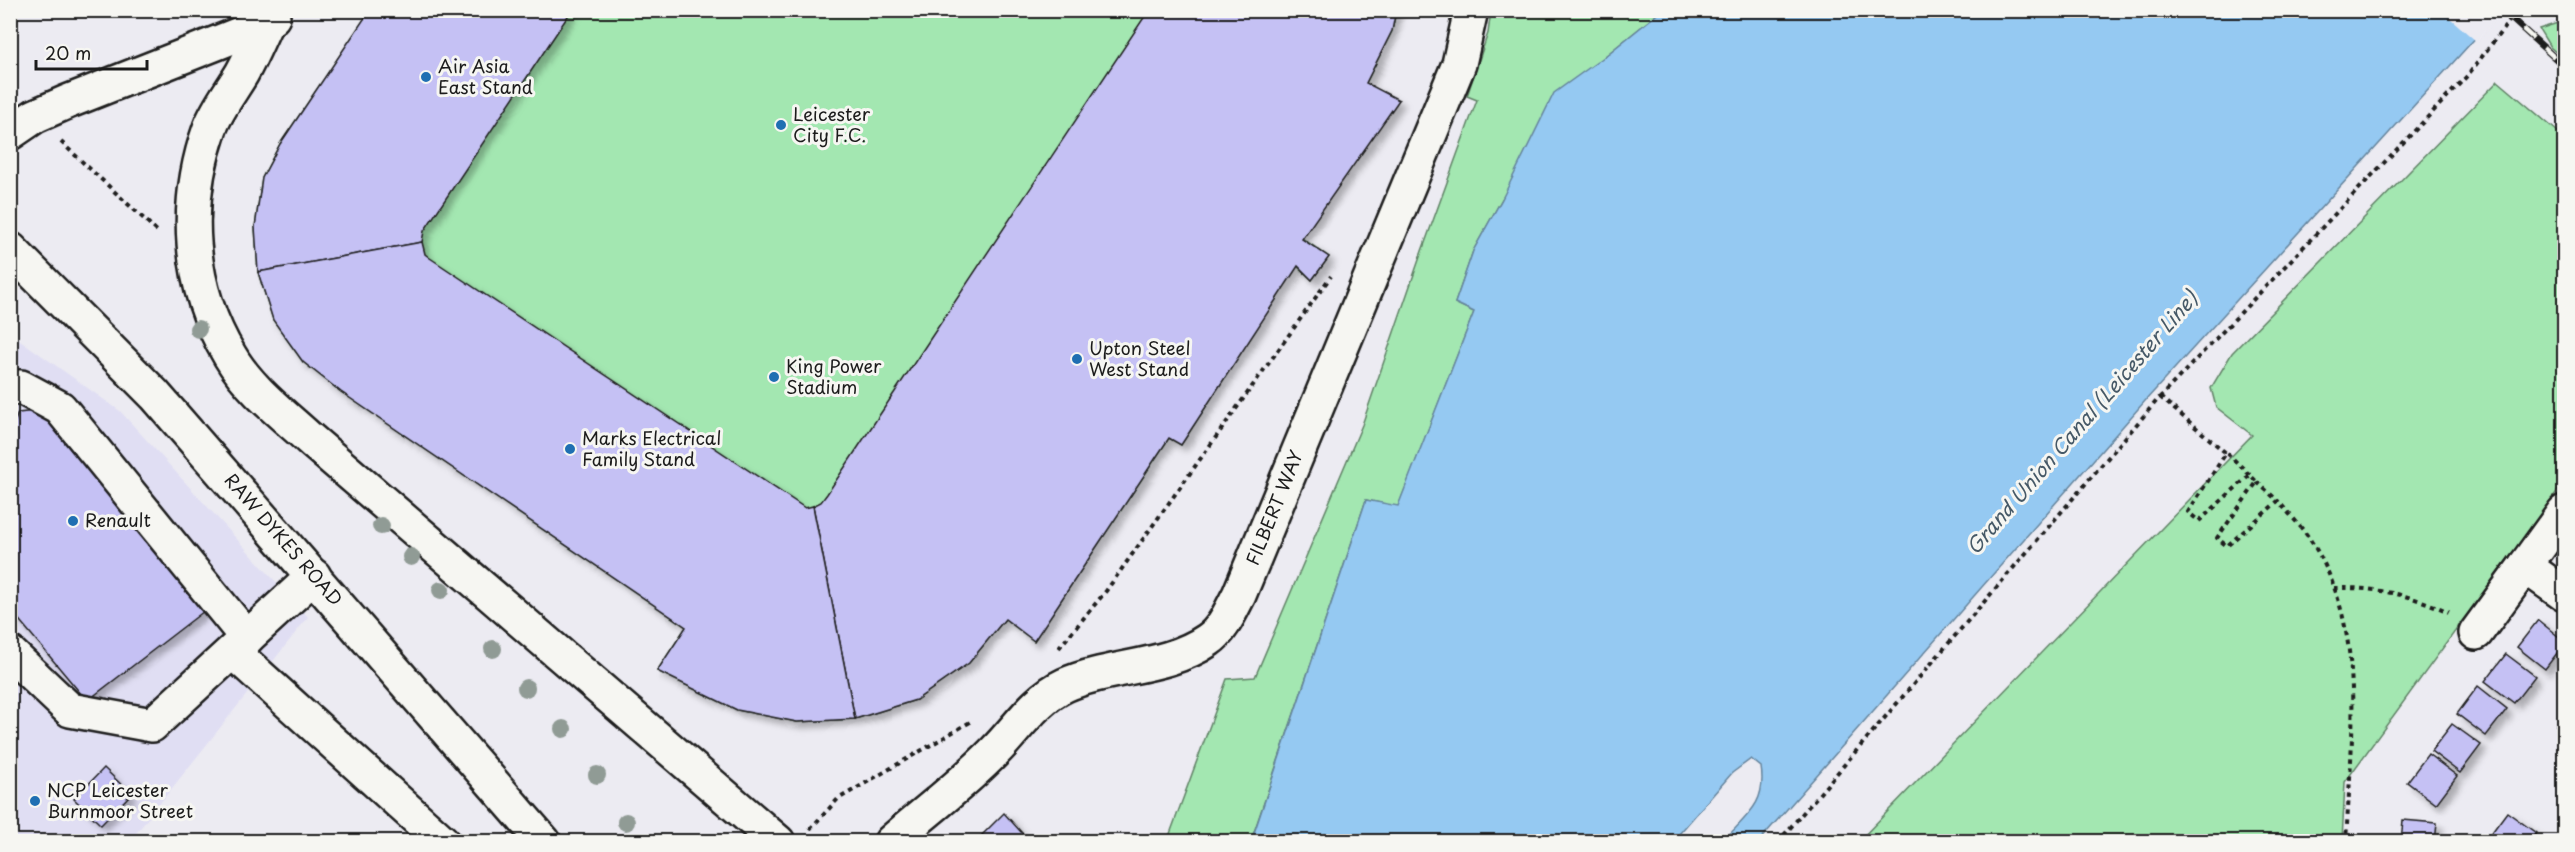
<svg xmlns="http://www.w3.org/2000/svg" width="2575" height="852" viewBox="0 0 2575 852" font-family="'Playpen Sans',sans-serif">
	<defs>
		<filter id="shadow"><feDropShadow dx="5.5" dy="5.5" stdDeviation="3" flood-color="#0004"/></filter>
	</defs>
	<rect width="100%" height="100%" fill="#ecebf2"/>
	<filter id="ink" filterUnits="userSpaceOnUse"><feTurbulence type="fractalNoise" baseFrequency=".0167" numOctaves="2"/><feDisplacementMap in="SourceGraphic" scale="12" xChannelSelector="R" yChannelSelector="G"/><feConvolveMatrix kernelMatrix="1 2 1 2 8 2 1 2 1" color-interpolation-filters="sRGB"/></filter>
	<g filter="url(#ink)">
		<polygon fill="#e0def3" points="10,333 120,411 308,617 130,841 11,841"/>
		<g fill="#a3e7b1" stroke="#608266" stroke-width="1.5">
			<polygon points="370,11 1396,11 1392,31 1366,83 1302,238 1329,257 1312,280 1297,266 1181,445 1169,438 1034,641 1005,619 969,663 916,700 855,719 797,722 737,710 657,671 686,627 341,392 303,362 273,320 258,272 255,227 262,178 280,144"/>
			<polygon points="1491,11 1661,11 1604,57 1502,199 1473,251 1455,303 1474,312 1398,507 1366,500 1251,841 1167,842 1227,679 1255,677 1362,425 1422,251 1477,100 1467,96 1488,33"/>
			<polygon points="2564,21 2564,59 2550,47 2539,29"/>
			<polygon points="2498,81 2564,137 2564,482 2345,782 2342,841 1859,841 2252,435 2216,407 2211,388 2232,353"/>
		</g>
		<path fill="#95c9f2" stroke="#65849c" stroke-width="1.5" d="M1661 11H2500L2145 401 1759 841H1723C1746 816 1767 804 1761 767L1751 759 1732 773 1673 841 1251 842 1366 500 1398 506 1474 312 1455 303 1473 251 1502 199 1554 93 1604 57Z"/>
		<polygon fill="#ecebf2" points="2503,10 2477,42 2442,11 2442,10"/>
		<g fill="#c5c1f4" stroke="#1c1c1c" stroke-width="1.5" filter="url(#shadow)">
			<polygon points="370,10 572,10 424,231 422,242 258,272 255,227 262,178 280,144"/>
			<polygon points="1149,10 1396,10 1392,31 1366,83 1399,100 1302,239 1329,257 1312,280 1298,266 1181,445 1169,438 1034,641 1005,619 969,663 916,700 855,719 813,506 821,502 827,494"/>
			<polygon points="422,242 425,254 430,258 805,508 813,506 855,719 797,722 737,710 657,671 686,627 341,392 303,362 273,320 258,272"/>
			<polygon points="44,410 208,608 87,701 10,609 10,434 18,413"/>
			<polygon points="2538,620 2564,641 2564,644 2545,669 2517,647"/>
			<polygon points="2506,654 2535,676 2514,703 2485,681"/>
			<polygon points="2478,686 2507,709 2486,736 2457,714"/>
			<polygon points="2564,713 2564,731 2556,725"/>
			<polygon points="2452,724 2481,745 2460,773 2431,751"/>
			<polygon points="2428,754 2457,776 2436,804 2407,782"/>
			<polygon points="104,768 131,794 101,825 74,799"/>
			<polygon points="2507,812 2536,833 2530,842 2490,842 2487,839"/>
			<polygon points="1004,813 1030,842 975,842"/>
			<polygon points="2403,820 2437,823 2435,842 2401,842"/>
		</g>
		<g fill="none" stroke-linecap="round" stroke-linejoin="round">
			<g stroke="#1c1c1c" stroke-width="38">
				<g id="minor">
					<path d="M266 23C258 40 251 57 242 73 232 90 217 109 210 128 183 204 188 286 230 356 250 390 284 415 312 441L778 842"/>
					<polyline points="10,133 35,116 67,102 237,35 266,23 273,17"/>
					<polyline points="10,249 155,395 544,842"/>
					<polyline points="10,388 21,387 60,408 247,638"/>
					<polyline points="2525,566 2564,512"/>
					<polyline points="2476,633 2525,566 2564,594"/>
					<polyline points="233,652 443,842"/>
					<polyline points="10,653 70,710 152,725 314,576"/>
					<path d="M891 842C925 812 963 784 995 751 1017 729 1035 699 1065 685 1110 665 1166 669 1208 640 1223 630 1231 610 1239 595L1459 64 1471 10"/>
				</g>
			</g>
			<g stroke="#1c1c1c" stroke-width="4" stroke-dasharray="4.5 4.5" stroke-linecap="butt">
				<polyline points="61,142 157,231"/>
				<path d="M2160 397 2226 453 2188 512 2199 521 2250 475 2257 482 2217 538 2227 546 2278 501C2290 515 2303 528 2313 544 2368 631 2351 744 2346 842"/>
				<polyline points="2227,453 2250,475"/>
				<polyline points="2257,482 2278,501"/>
				<path d="M2334 588C2376 587 2411 595 2449 612"/>
				<polyline points="1059,648 1106,591 1331,276"/>
				<polyline points="810,829 838,799 972,721"/>
				<polyline points="1778,842 2160,397 2468,75 2516,12 2520,10"/>
			</g>
			<use href="#minor" stroke="#f6f6f2" stroke-width="33"/>
			<g stroke="#1c1c1c" stroke-width="7">
				<polyline id="rail" points="2502,10 2564,66"/>
			</g>
			<use href="#rail" stroke="#f6f6f2" stroke-width="4.5" stroke-dasharray="14" stroke-linecap="butt"/>
		</g>
		<g fill="#909b95">
			<circle cx="198" cy="329" r="9"/>
			<circle cx="381" cy="526" r="9"/>
			<circle cx="411" cy="557" r="9"/>
			<circle cx="441" cy="590" r="9"/>
			<circle cx="493" cy="649" r="9"/>
			<circle cx="526" cy="688" r="9"/>
			<circle cx="563" cy="729" r="9"/>
			<circle cx="597" cy="775" r="9"/>
			<circle cx="626" cy="822" r="9"/>
		</g>
	</g>
	<g fill="#1f6fb2" stroke="#f6f6f2" stroke-width="2">
		<circle cx="426" cy="77" r="6"/>
		<circle cx="781" cy="125" r="6"/>
		<circle cx="1077" cy="359" r="6"/>
		<circle cx="774" cy="377" r="6"/>
		<circle cx="570" cy="449" r="6"/>
		<circle cx="73" cy="521" r="6"/>
		<circle cx="35" cy="801" r="6"/>
	</g>
	<g text-anchor="middle" stroke-width="6" stroke-linejoin="round" paint-order="stroke">
		<g font-size="18" fill="#1c1c1c" stroke="#f6f6f2" text-anchor="start">
			<text x="438" y="73">Air Asia<tspan x="438" dy="21">East Stand</tspan></text>
			<text x="793" y="121">Leicester<tspan x="793" dy="21">City F.C.</tspan></text>
			<text x="1089" y="355">Upton Steel<tspan x="1089" dy="21">West Stand</tspan></text>
			<text x="786" y="373">King Power<tspan x="786" dy="21">Stadium</tspan></text>
			<text x="582" y="445">Marks Electrical<tspan x="582" dy="21">Family Stand</tspan></text>
			<text x="85" y="527">Renault</text>
			<text x="47" y="797">NCP Leicester<tspan x="47" dy="21">Burnmoor Street</tspan></text>
		</g>
		<g font-size="18" fill="#1c1c1c" stroke="#f6f6f2">
			<text transform="translate(1275 508) rotate(-68)" y="6">FILBERT WAY</text>
			<text transform="translate(283 540) rotate(49)" y="6">RAW DYKES ROAD</text>
		</g>
		<g font-size="20" font-style="italic" fill="#465967" stroke="#f6f6f2">
			<text transform="translate(2082 423) rotate(-49)" y="7">Grand Union Canal (Leicester Line)</text>
		</g>
	</g>
	<rect width="2575" height="852" fill="none" stroke="#f6f6f2" stroke-width="36"/>
	<rect x="18" y="18" width="2539" height="816" fill="none" stroke="#1c1c1c" stroke-width="2" filter="url(#ink)"/>
	<path d="M36 60v9h111v-9" fill="none" stroke="#1c1c1c" stroke-width="3"/>
	<text x="45" y="60" font-size="18" fill="#1c1c1c" stroke="#f6f6f2" stroke-width="4.5" paint-order="stroke">20 m</text>
</svg>
